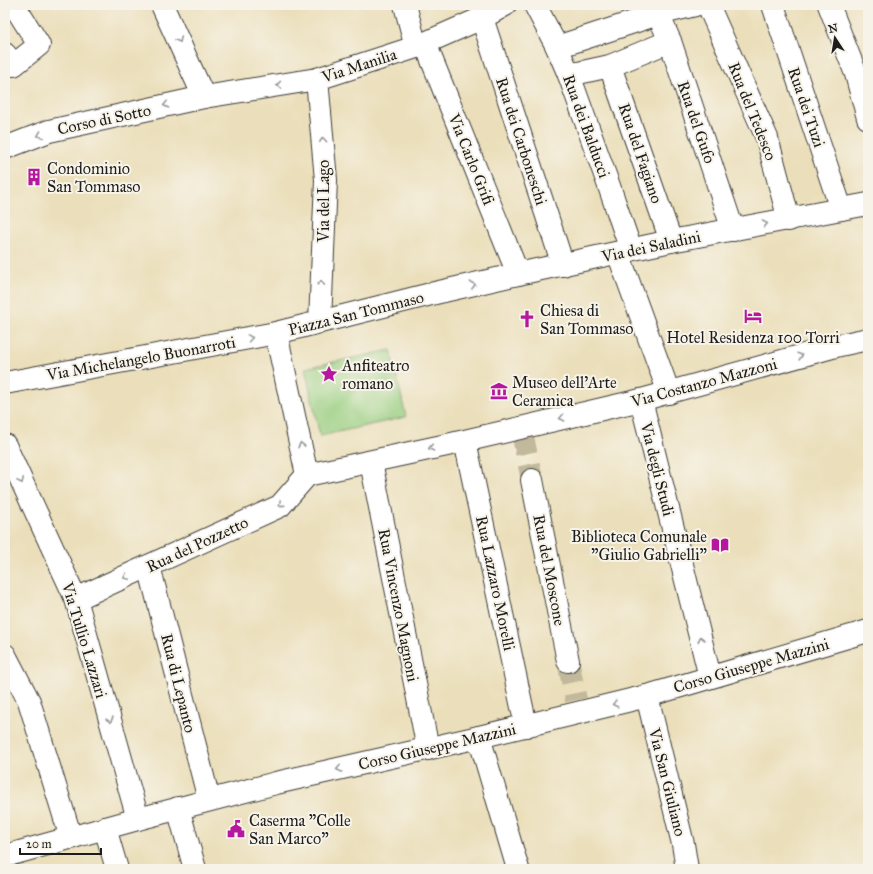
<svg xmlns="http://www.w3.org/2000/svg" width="873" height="874" viewBox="0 0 873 874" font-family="'IM FELL Great Primer',serif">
	<rect width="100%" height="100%" fill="#f7f3e8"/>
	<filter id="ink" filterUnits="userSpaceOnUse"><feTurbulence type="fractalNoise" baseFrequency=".025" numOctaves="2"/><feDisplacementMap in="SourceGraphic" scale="8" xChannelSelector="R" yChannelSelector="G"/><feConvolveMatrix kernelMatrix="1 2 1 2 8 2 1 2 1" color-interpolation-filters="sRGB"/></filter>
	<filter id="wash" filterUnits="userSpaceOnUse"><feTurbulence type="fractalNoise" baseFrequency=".012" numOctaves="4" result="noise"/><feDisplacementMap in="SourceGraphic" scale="16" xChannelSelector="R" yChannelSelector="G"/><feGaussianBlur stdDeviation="0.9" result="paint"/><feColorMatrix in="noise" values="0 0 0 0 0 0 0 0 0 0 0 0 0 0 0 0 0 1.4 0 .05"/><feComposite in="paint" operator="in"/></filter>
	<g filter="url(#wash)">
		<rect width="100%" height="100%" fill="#ebdfbb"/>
		<polygon fill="#98ce80" stroke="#5a754e" points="391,350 406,417 320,436 305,368"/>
	</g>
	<g filter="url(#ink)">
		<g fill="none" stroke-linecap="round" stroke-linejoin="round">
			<g stroke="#c2b89b" stroke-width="22" stroke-dasharray="22 11" stroke-linecap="butt">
				<polyline points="522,432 532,480"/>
				<polyline points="568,661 576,700"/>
			</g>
			<g stroke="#3b3934" stroke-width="24">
				<g id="minor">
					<polyline points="162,5 204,97"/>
					<polyline points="405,5 416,47"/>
					<polyline points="535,5 557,47 569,75 609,186 631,250"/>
					<polyline points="708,5 767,138 789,220"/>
					<polyline points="773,5 841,209"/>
					<polyline points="829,5 856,74 868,118"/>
					<polyline points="658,14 670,41 733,230"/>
					<polyline points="482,18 563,265"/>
					<polyline points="425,43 518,274"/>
					<polyline points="557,47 658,14 695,5"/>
					<polyline points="5,54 14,65 39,45 14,5"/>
					<polyline points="610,66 671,241"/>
					<polyline points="569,75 610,66 670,41"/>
					<polyline points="317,79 326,180 320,322"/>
					<polyline points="5,148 49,131 204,97 317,79 416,47 482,18 505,5"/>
					<polyline points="618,253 669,393"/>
					<polyline points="276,333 307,475 447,445 641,400 840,345 868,339"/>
					<polyline points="5,383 276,333 435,293 518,274 671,241 868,204"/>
					<polyline points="641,400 710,677"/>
					<polyline points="465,441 526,726"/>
					<polyline points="5,445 76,599 138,819"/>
					<polyline points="371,462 428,749"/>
					<polyline points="532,480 568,661"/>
					<polyline points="149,566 209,800"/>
					<polyline points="76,599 280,506 307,475"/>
					<polyline points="5,655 29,701 71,838"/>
					<polyline points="647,696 683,844 687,869"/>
					<polyline points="479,737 518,869"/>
					<polyline points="178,808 195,869"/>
					<polyline points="105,828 117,869"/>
					<polyline points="5,856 138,819 276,783 479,737 647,696 868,631"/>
				</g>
			</g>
			<use href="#minor" stroke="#fff" stroke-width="22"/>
		</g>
		<defs><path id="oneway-chevron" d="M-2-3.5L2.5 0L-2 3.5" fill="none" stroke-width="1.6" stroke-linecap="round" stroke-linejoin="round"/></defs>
		<g stroke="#999">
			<use href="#oneway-chevron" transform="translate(179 40) rotate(65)"/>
			<use href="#oneway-chevron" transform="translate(279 85) rotate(171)"/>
			<use href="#oneway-chevron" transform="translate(166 105) rotate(168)"/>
			<use href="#oneway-chevron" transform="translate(40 135) rotate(159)"/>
			<use href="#oneway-chevron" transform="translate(323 140) rotate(-95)"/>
			<use href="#oneway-chevron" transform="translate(765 224) rotate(-11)"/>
			<use href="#oneway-chevron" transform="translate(321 283) rotate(-87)"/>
			<use href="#oneway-chevron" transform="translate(473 285) rotate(-13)"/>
			<use href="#oneway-chevron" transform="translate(250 338) rotate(-10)"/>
			<use href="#oneway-chevron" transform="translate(800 356) rotate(-16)"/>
			<use href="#oneway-chevron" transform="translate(562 418) rotate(167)"/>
			<use href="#oneway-chevron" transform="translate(301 445) rotate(-102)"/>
			<use href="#oneway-chevron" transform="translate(431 448) rotate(168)"/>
			<use href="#oneway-chevron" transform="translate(21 481) rotate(65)"/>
			<use href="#oneway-chevron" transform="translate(281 504) rotate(139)"/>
			<use href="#oneway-chevron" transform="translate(126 577) rotate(155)"/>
			<use href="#oneway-chevron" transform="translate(701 639) rotate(-104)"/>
			<use href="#oneway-chevron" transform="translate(615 704) rotate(166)"/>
			<use href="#oneway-chevron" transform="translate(110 720) rotate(74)"/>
			<use href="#oneway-chevron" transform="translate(339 769) rotate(167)"/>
		</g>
	</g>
	<defs>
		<g id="building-bare" transform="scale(1.38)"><path d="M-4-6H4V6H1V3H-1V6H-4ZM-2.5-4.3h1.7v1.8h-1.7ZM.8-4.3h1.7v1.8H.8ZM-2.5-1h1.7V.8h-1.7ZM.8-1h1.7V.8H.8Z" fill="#b5179e" stroke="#f7f3e8" stroke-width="2.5" paint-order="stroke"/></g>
		<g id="hotel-bare" transform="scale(1.38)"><path d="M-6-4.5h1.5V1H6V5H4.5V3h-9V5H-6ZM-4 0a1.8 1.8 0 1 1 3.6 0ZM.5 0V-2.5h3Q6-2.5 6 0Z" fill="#b5179e" stroke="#f7f3e8" stroke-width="2.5" paint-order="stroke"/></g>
		<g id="church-bare" transform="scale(1.38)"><path d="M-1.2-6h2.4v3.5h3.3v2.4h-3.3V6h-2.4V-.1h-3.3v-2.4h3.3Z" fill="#b5179e" stroke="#f7f3e8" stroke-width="2.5" paint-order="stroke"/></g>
		<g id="sight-bare" transform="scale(1.38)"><path d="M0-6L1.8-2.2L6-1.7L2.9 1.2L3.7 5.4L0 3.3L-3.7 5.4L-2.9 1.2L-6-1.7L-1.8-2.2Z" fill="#b5179e" stroke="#f7f3e8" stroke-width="2.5" paint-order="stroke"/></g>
		<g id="museum-bare" transform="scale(1.38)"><path d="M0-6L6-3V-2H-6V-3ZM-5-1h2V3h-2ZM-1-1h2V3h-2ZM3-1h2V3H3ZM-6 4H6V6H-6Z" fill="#b5179e" stroke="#f7f3e8" stroke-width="2.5" paint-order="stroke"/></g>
		<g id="library-bare" transform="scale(1.38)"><path d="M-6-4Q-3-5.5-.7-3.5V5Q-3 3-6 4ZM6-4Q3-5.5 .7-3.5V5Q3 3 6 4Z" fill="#b5179e" stroke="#f7f3e8" stroke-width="2.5" paint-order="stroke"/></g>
		<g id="civic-bare" transform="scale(1.38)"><path d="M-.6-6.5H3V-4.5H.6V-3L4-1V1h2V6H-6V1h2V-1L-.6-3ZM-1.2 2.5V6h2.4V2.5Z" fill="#b5179e" stroke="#f7f3e8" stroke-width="2.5" paint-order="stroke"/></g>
	</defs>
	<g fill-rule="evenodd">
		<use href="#building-bare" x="34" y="177"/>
		<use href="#hotel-bare" x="753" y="316"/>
		<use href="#church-bare" x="527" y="319"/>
		<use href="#sight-bare" x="329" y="374"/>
		<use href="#museum-bare" x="499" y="391"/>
		<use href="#library-bare" x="720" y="545"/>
		<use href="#civic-bare" x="236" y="829"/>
	</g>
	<g text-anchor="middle" stroke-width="4" stroke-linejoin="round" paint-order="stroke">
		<g font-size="16" fill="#1c1c1c" stroke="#f7f3e8">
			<text transform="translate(359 65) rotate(-18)" y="6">Via Manilia</text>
			<text transform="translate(807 107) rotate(71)" y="6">Rua dei Tuzi</text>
			<text transform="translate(753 111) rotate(68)" y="6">Rua del Tedesco</text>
			<text transform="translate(104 119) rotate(-12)" y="6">Corso di Sotto</text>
			<text transform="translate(697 122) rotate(71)" y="6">Rua del Gufo</text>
			<text transform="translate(587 126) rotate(70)" y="6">Rua dei Balducci</text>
			<text transform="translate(522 141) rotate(72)" y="6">Rua dei Carboneschi</text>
			<text transform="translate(641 153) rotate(71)" y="6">Rua del Fagiano</text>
			<text transform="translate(472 159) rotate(68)" y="6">Via Carlo Grifi</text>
			<text transform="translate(323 201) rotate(-90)" y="6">Via del Lago</text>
			<text transform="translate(651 246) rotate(-12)" y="6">Via dei Saladini</text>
			<text transform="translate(356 313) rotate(-14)" y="6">Piazza San Tommaso</text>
			<text transform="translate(141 358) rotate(-10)" y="6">Via Michelangelo Buonarroti</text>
			<text transform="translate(704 382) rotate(-15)" y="6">Via Costanzo Mazzoni</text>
			<text transform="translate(658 469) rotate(76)" y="6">Via degli Studi</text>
			<text transform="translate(197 544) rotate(-25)" y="6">Rua del Pozzetto</text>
			<text transform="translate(550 570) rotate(79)" y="6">Rua del Moscone</text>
			<text transform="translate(496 583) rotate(78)" y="6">Rua Lazzaro Morelli</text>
			<text transform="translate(399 605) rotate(79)" y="6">Rua Vincenzo Magnoni</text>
			<text transform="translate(85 640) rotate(73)" y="6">Via Tullio Lazzari</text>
			<text transform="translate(751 665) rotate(-16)" y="6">Corso Giuseppe Mazzini</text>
			<text transform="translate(179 683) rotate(76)" y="6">Rua di Lepanto</text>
			<text transform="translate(437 746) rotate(-13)" y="6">Corso Giuseppe Mazzini</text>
			<text transform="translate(668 782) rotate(76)" y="6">Via San Giuliano</text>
		</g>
		<g font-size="16" fill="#1c1c1c" stroke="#f7f3e8" text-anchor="start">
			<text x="47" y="174">Condominio<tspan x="47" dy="18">San Tommaso</tspan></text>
			<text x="540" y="316">Chiesa di<tspan x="540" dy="18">San Tommaso</tspan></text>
			<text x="753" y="343" text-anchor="middle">Hotel Residenza 100 Torri</text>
			<text x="342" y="371">Anfiteatro<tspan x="342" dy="18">romano</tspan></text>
			<text x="512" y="388">Museo dell'Arte<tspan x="512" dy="18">Ceramica</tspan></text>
			<text x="707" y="542" text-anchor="end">Biblioteca Comunale<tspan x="707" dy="18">"Giulio Gabrielli"</tspan></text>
			<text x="249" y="826">Caserma "Colle<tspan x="249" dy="18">San Marco"</tspan></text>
		</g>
	</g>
	<rect width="873" height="874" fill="none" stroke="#f7f3e8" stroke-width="20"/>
	<g transform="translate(835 38) rotate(348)" stroke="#f7f3e8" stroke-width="3" paint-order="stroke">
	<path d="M0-3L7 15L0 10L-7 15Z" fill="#1c1c1c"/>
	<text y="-6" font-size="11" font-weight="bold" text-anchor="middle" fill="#1c1c1c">N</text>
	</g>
	<path d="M20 848v6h81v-6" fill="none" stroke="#1c1c1c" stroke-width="2"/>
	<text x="26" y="848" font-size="12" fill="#1c1c1c" stroke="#f7f3e8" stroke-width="3" paint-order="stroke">20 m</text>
</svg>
